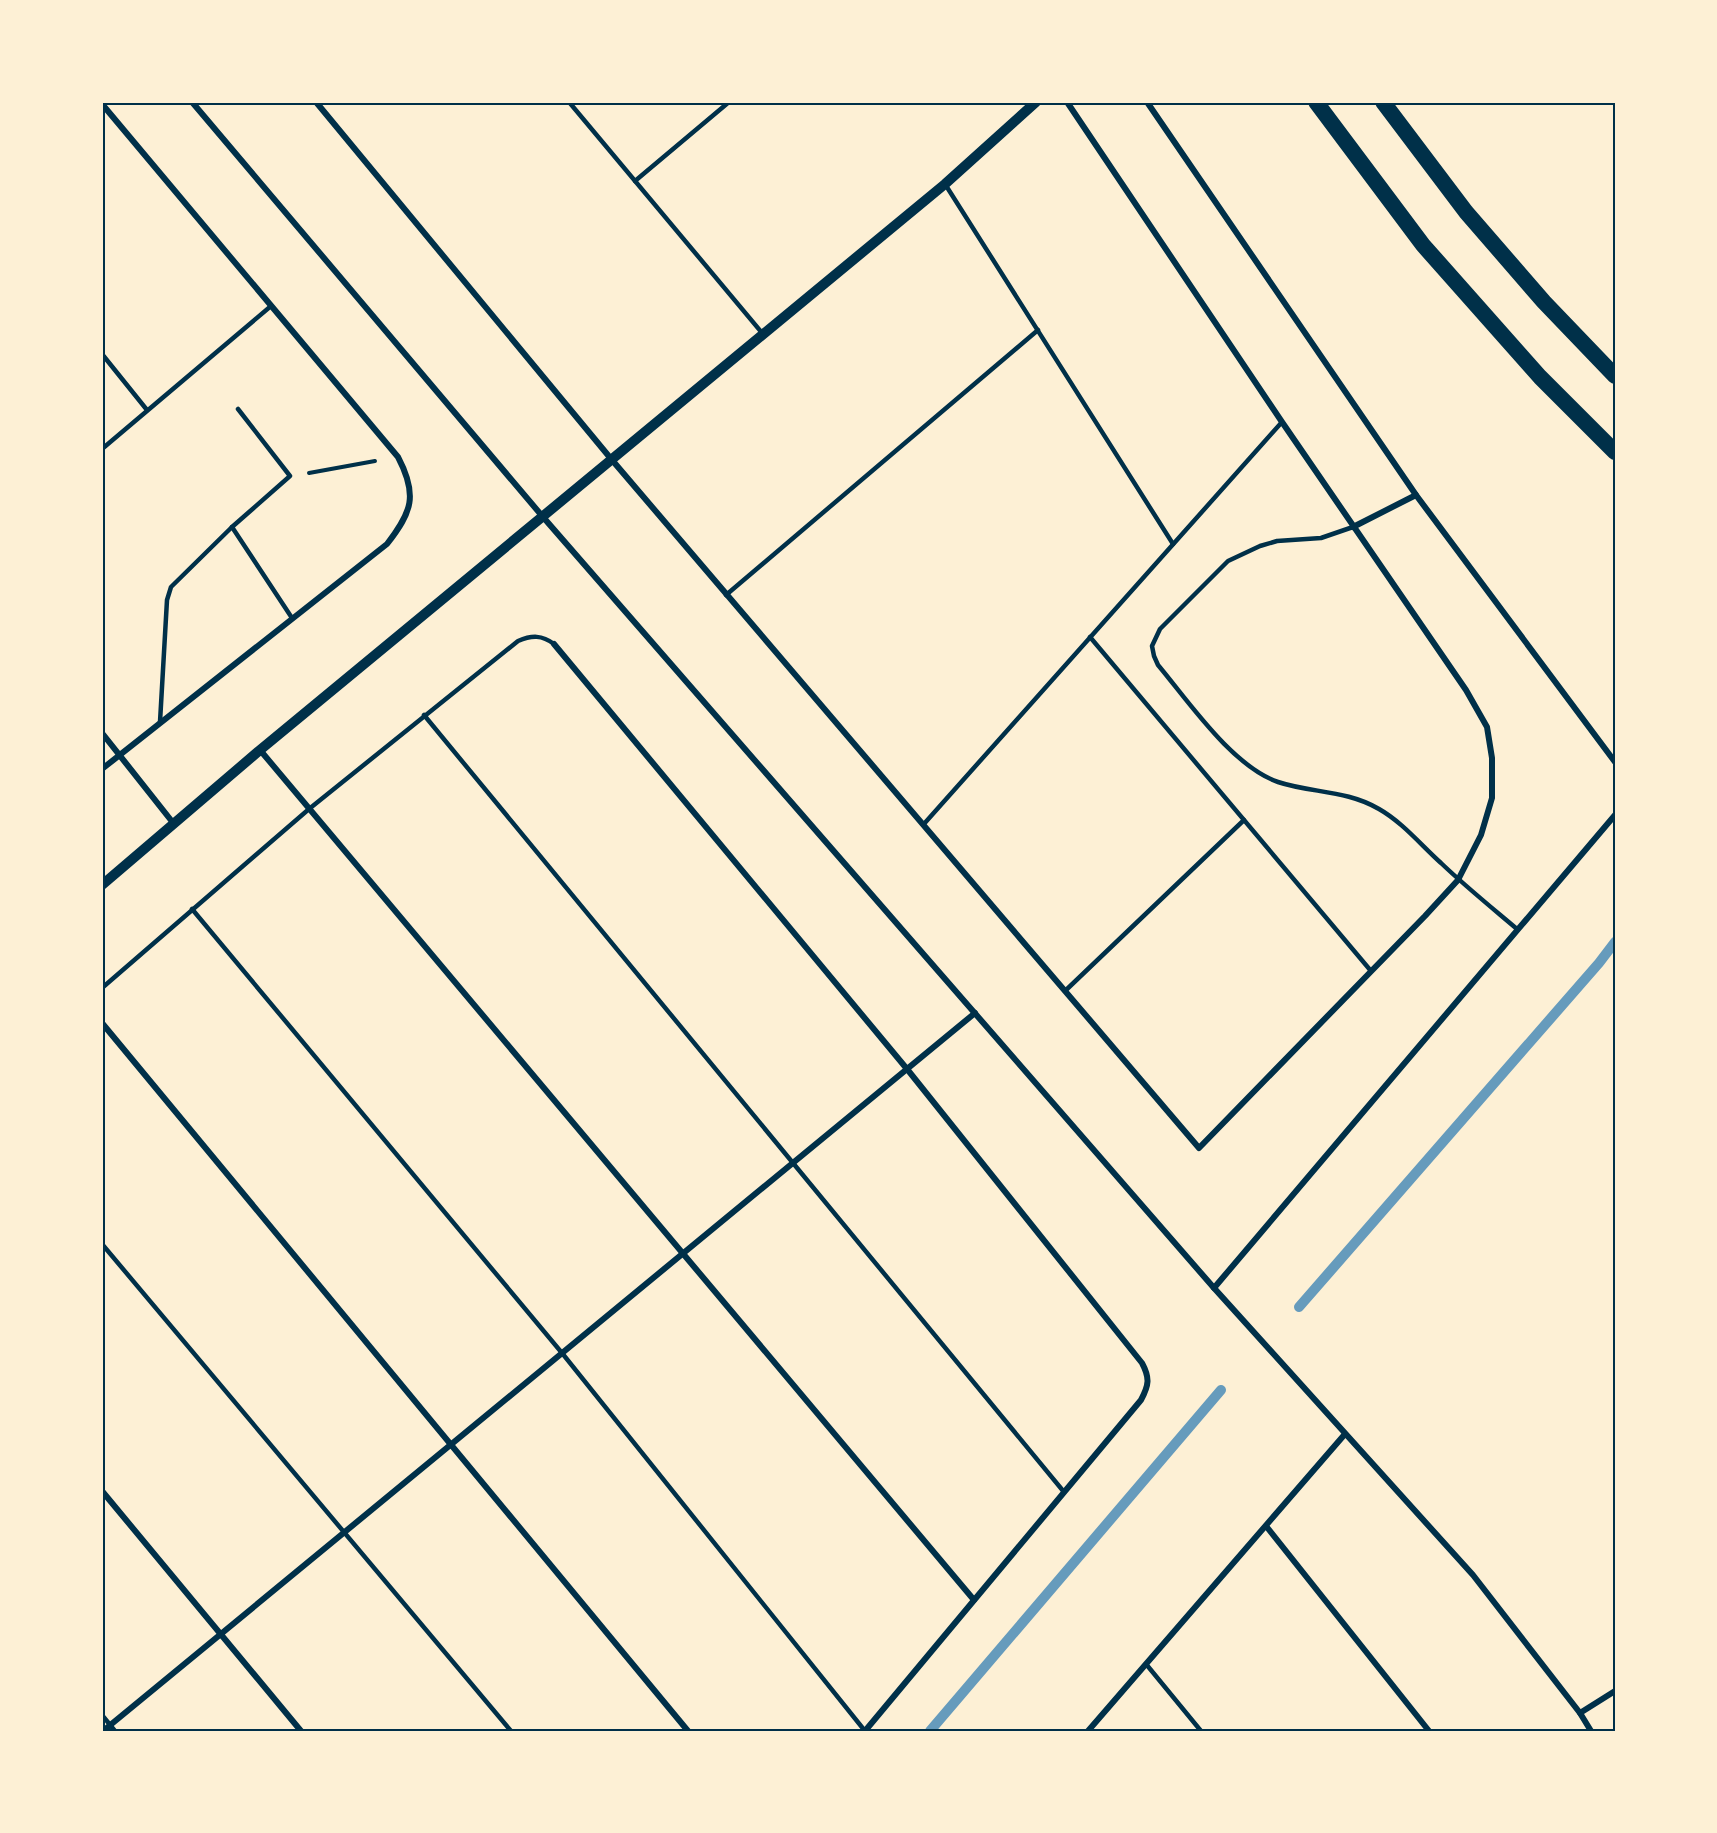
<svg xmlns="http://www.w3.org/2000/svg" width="1717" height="1833" viewBox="0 0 1717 1833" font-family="Helvetica,sans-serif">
	<rect width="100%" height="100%" fill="#fdf0d5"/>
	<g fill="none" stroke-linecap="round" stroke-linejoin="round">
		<g stroke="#669bbc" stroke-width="10">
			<polyline points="1299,1307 1599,963 1615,942"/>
			<polyline points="930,1731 1221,1390"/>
		</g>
		<polyline stroke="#003049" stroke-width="4" points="309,473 375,461"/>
		<g stroke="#003049" stroke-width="4.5">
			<polyline points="569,102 763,334"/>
			<polyline points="635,181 729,102"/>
			<polyline points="945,184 1173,544"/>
			<polyline points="102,354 147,410"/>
			<polyline points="102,449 271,306"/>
			<polyline points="232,527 292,618"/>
			<path d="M1353 527 1321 538 1277 541 1260 546 1228 561 1160 629 1152 646 1154 656 1158 665C1189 702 1232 766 1278 782 1311 793 1347 790 1379 809 1402 822 1421 845 1441 863 1465 886 1491 907 1517 929"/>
			<polyline points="726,595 1038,330"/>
			<polyline points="1090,637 1371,971"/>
			<polyline points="424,715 1064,1492"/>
			<polyline points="160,722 167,600 171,587 232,527 290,476 238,409"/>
			<polyline points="923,825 1282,422"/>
			<polyline points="192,909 562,1353 865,1731"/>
			<path d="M102 988 309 809 518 641C532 635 542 635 554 644"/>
			<polyline points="1065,991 1244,820"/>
			<polyline points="102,1244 511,1731"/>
			<polyline points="1146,1664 1201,1731"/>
			<polyline points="102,1715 115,1731"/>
		</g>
		<g stroke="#003049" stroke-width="6">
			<polyline points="192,102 543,517 1214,1288 1473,1575 1580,1713 1591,1731"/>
			<polyline points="316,102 612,460 1199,1148 1425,916 1458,880 1481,835 1492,798 1492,758 1487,727 1466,690 1282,422 1067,102"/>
			<polyline points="1147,102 1416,495 1615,762"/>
			<path d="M102 104 398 457C418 495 412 512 387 544L102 769"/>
			<polyline points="1353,527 1416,495"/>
			<path d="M554 644 907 1069 1142 1363C1150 1378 1149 1385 1141 1400L865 1731"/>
			<polyline points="102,733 174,824"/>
			<polyline points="260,750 974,1600"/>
			<polyline points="102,1023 688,1731"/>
			<polyline points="1214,1288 1615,815"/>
			<polyline points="102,1491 301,1731"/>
			<polyline points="1266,1526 1429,1731"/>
			<polyline points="1580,1713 1615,1691"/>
			<polyline points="103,1731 975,1013"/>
			<polyline points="1088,1731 1345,1434"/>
		</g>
		<polyline stroke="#003049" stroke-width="10" points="102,885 260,750 945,184 1036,102"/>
		<g stroke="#003049" stroke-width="16">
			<polyline points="1316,102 1423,245 1540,377 1615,452"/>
			<polyline points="1383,102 1466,212 1544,302 1615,376"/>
		</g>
	</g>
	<rect width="1717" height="1833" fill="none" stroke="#fdf0d5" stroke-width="207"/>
	<rect x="104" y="104" width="1510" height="1626" fill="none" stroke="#003049" stroke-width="2"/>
</svg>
